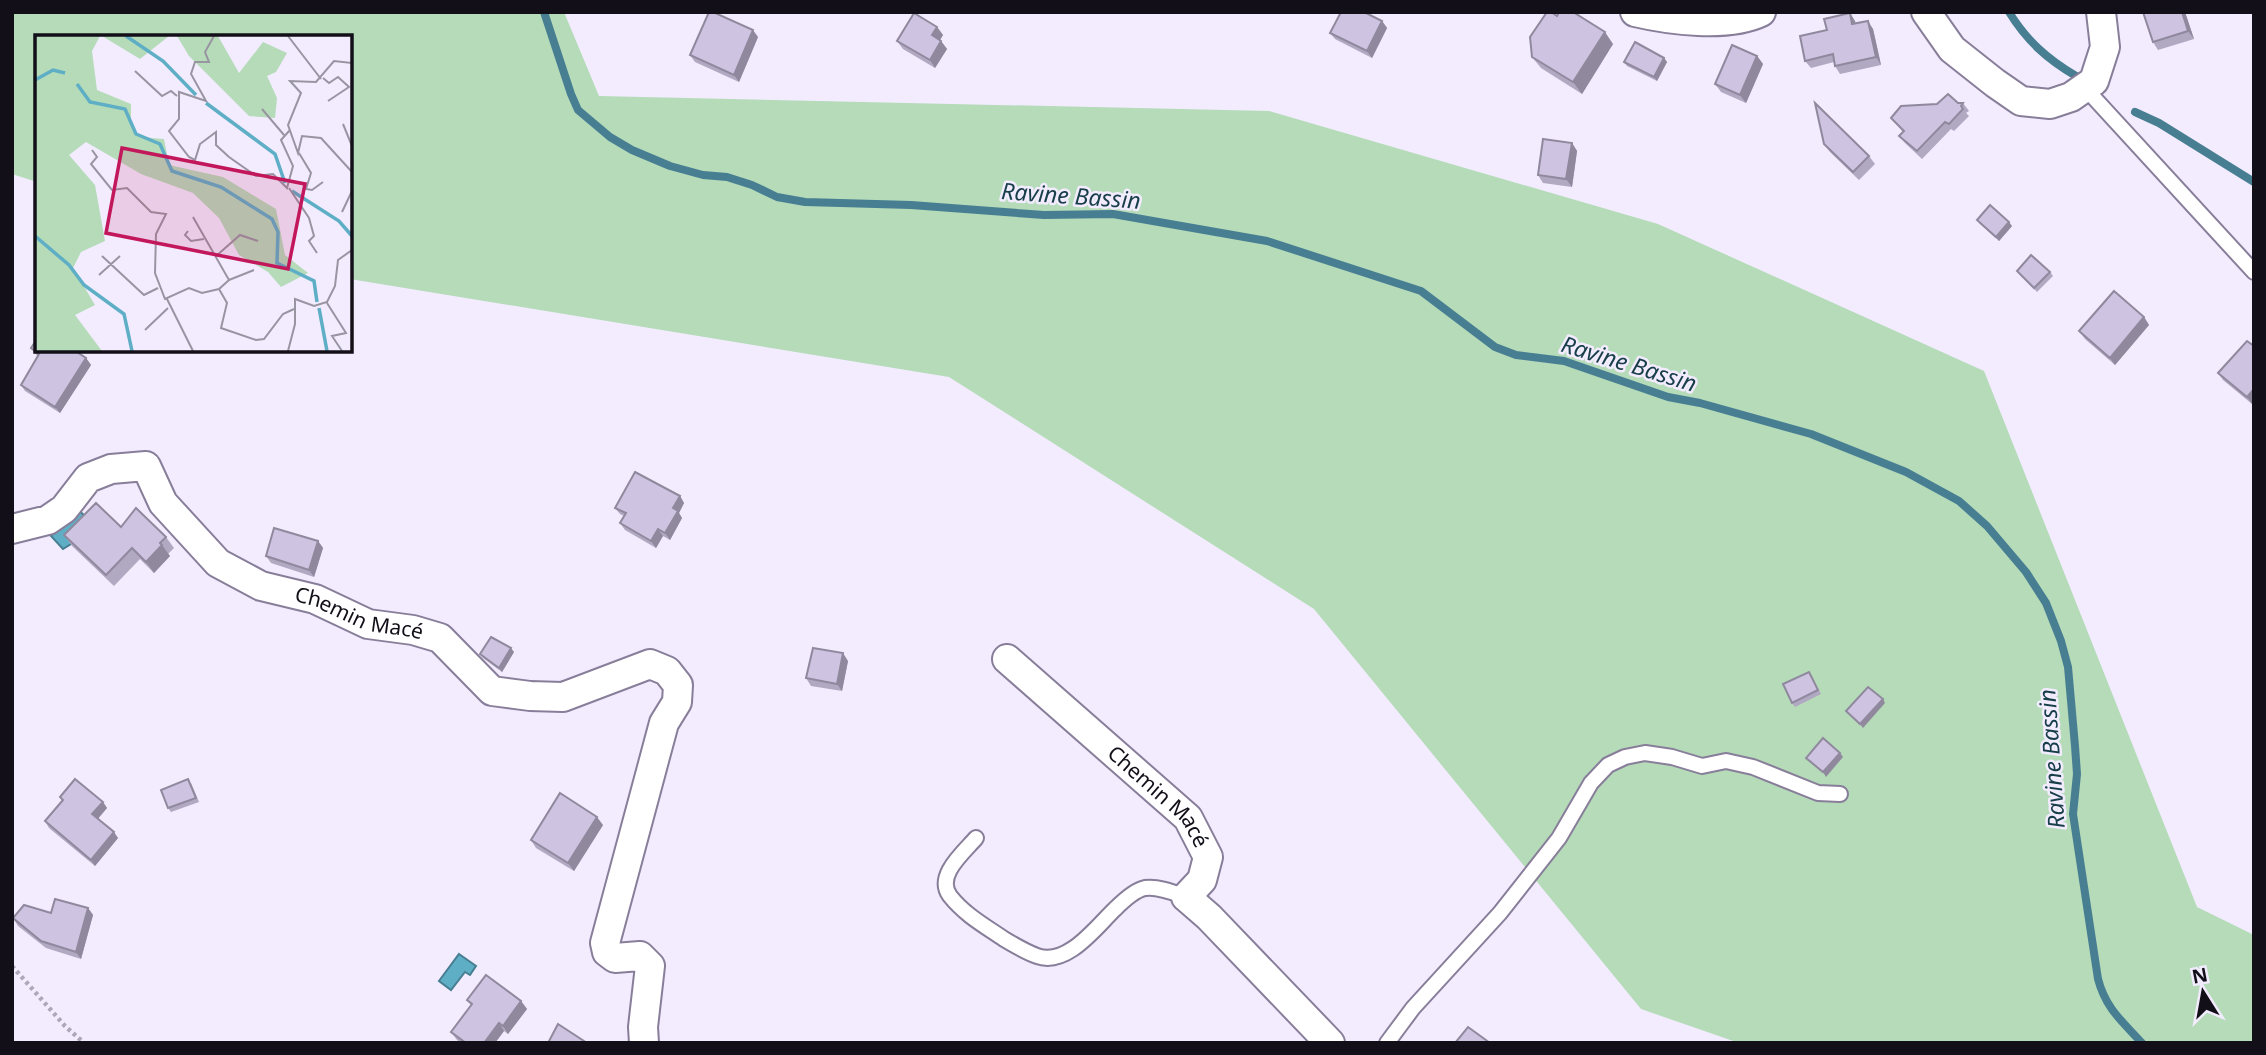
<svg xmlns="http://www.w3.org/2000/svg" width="2266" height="1055" viewBox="0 0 2266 1055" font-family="'Noto Sans',sans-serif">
	<rect width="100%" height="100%" fill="#f2ecfe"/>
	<polygon fill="#b5dbb9" points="12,12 564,12 599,96 1269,111 1658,224 1984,371 2197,907 2254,935 2254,1043 1739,1043 1641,1009 1314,609 949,377 350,279 350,37 37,37 37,182 12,174"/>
	<g fill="#5eaec6" stroke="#487e92" stroke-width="2">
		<polygon points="75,507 86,517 71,544 63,549 51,536"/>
		<polygon points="459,954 476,966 470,975 465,972 451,990 439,981"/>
	</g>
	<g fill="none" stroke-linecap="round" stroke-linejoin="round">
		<g stroke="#487e92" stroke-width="8">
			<path d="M544 12 571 94 578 110 610 137 632 150 670 166 703 175 727 177 752 185 777 197 805 202 911 205 1044 215 1113 214 1267 241 1421 291 1495 347 1516 355 1564 361 1668 397 1700 403 1811 434 1906 472 1959 501 1987 526 2026 572 2046 603 2061 641 2068 667 2075 746 2077 774 2073 814 2098 979C2106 1009 2122 1021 2142 1043"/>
			<path d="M2009 12C2027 41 2047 59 2076 76"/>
			<polyline points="2135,112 2159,123 2254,182"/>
		</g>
		<g stroke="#887e9a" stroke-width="18">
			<g id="service">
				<polyline points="2085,88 2254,272"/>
				<path d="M976 838C963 853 935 876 950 896 965 915 985 926 1004 939 1014 945 1026 952 1037 956 1067 967 1096 927 1115 909 1122 902 1135 890 1145 888 1158 886 1175 893 1186 897"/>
				<polyline points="1387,1043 1413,1008 1500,913 1559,838 1591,783 1608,765 1625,757 1645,753 1672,757 1702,766 1726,761 1753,767 1818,793 1840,794"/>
			</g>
		</g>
		<g stroke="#887e9a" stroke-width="32">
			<g id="minor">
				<path d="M1635 12C1669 20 1728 28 1761 12"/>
				<polyline points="1926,12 1952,49 1995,83 2021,101 2050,104 2071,97 2094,81 2105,47 2101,12"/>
				<path id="s1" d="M12 529 48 520 64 509 88 478 111 469 146 466 163 503 218 563 261 586 315 599 368 624 413 630 440 638 492 691 530 696 563 697 650 664 667 671 678 685 677 702 664 723 605 943 607 952 615 958 640 956 650 966 643 1027 644 1043"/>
				<path id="s2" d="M1007 659 1188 818 1208 857 1202 880 1186 897 1209 917 1330 1043"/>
			</g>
		</g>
		<polyline stroke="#ada7b7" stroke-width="4.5" stroke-dasharray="3.5 3.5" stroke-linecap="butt" points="12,966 65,1026 84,1043"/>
		<use href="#service" stroke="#fff" stroke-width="14"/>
		<use href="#minor" stroke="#fff" stroke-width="28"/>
	</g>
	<g fill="#b1a9c2">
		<polygon points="2185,12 2194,39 2158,50 2153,42"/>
		<polygon points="1850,13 1856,24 1873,29 1881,65 1840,74 1835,66 1834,62 1811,68 1805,61 1827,30"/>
		<polygon points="1557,16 1613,44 1582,94 1541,68 1532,57"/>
		<polygon points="1382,21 1387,28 1372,58 1335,39 1330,33"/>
		<polygon points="937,27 943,35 940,40 947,49 935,68 903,49 897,41"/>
		<polygon points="758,37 739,82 695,62 690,55"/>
		<polygon points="1757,56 1763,64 1746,103 1721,92 1715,84"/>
		<polygon points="1664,58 1667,62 1657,81 1627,66 1624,62"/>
		<polygon points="1958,103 1963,103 1969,111 1966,113 1969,116 1954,131 1951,129 1922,159 1905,143 1899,136 1903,132 1891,118"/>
		<polygon points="1572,143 1577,151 1572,187 1543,183 1538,175"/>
		<polygon points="1824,144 1869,156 1875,164 1859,180 1830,152"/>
		<polygon points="1977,220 2012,226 1999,241 1980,224"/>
		<polygon points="2017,271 2050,272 2053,276 2037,292"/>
		<polygon points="2144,317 2149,325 2115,365 2085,339 2079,331"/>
		<polygon points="2254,346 2254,402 2252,404 2223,380 2218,373"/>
		<polygon points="31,348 86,358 91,365 60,413 25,391 21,385 38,357"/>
		<polygon points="680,496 684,503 679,513 682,518 670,540 663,536 656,548 625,530 620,523 624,516 620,514 615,508"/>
		<polygon points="64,535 166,537 174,548 168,554 170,556 154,573 140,559 114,586 72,546"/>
		<polygon points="318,541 323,548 314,577 271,563 266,556"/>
		<polygon points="514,652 502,672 483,658 480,654"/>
		<polygon points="848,661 842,691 811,686 806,678"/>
		<polygon points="1809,672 1821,694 1795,707 1792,703"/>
		<polygon points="191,783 199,802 171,812 168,808"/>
		<polygon points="60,797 103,802 107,808 98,818 118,838 95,866 49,828 45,821 62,801"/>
		<polygon points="603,825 574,871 536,848 531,840"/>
		<polygon points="88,908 93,915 81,959 46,948 18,926 13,918"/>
		<polygon points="467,1000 521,1001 527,1009 508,1034 504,1031 495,1043 461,1043 457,1040 451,1032 471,1005"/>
	</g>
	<g fill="#90899e">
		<polygon points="2182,12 2185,12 2194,39 2188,31"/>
		<polygon points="1850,13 1855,21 1858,32 1852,24"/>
		<polygon points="1382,21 1387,28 1372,58 1367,51"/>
		<polygon points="1868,21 1873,29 1881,65 1876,57"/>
		<polygon points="937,27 943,35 938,43 932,35"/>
		<polygon points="753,30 758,37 739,82 734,75"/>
		<polygon points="1605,32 1613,44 1582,94 1573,82"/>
		<polygon points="941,41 947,49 935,68 930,60"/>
		<polygon points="1757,56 1763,64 1746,103 1740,95"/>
		<polygon points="1664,58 1667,62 1657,81 1654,77"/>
		<polygon points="1572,143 1577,151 1572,187 1566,179"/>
		<polygon points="2009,222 2012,226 1999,241 1996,237"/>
		<polygon points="2144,317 2149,325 2115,365 2110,358"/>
		<polygon points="86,358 91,365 60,413 55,407"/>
		<polygon points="2254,389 2254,402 2252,404 2247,397"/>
		<polygon points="680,496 684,503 679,513 682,518 670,540 665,533 673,508"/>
		<polygon points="658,529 663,536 656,548 651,541"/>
		<polygon points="318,541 323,548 314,577 309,570"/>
		<polygon points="162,545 170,556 154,573 146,562"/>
		<polygon points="511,648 514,652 502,672 499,668"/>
		<polygon points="843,653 848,661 842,691 837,684"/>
		<polygon points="1883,699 1885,703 1863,728 1860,724"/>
		<polygon points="1840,753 1843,757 1826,777 1823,772"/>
		<polygon points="103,802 107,808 97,820 92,814"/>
		<polygon points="597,817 603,825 574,871 568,863"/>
		<polygon points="114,832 118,838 95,866 91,860"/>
		<polygon points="88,908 93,915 81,959 76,952"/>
		<polygon points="521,1001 527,1009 508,1034 503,1026"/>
		<polygon points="499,1023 504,1031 495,1043 484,1043"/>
	</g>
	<g fill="#cec4e2" stroke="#90899e" stroke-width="2">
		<polygon points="709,12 713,12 753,30 734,75 690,55"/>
		<polygon points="1341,12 1364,12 1382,21 1367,51 1330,33"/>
		<polygon points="1547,12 1551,12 1557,16 1559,12 1573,12 1605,32 1573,82 1532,57 1530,37"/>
		<polygon points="2143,12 2182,12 2188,31 2153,42"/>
		<polygon points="914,13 937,27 932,35 941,41 930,60 897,41"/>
		<polygon points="1850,13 1852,24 1868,21 1876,57 1835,66 1833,54 1805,61 1800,36 1827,30 1824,19"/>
		<polygon points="1635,42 1664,58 1654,77 1624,62"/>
		<polygon points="1732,45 1757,56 1740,95 1715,84"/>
		<polygon points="1948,94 1958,103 1963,103 1961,106 1963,109 1949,124 1945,122 1917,151 1899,136 1904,131 1891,118 1901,106 1937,104"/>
		<polygon points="1815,103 1869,156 1853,172 1824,144"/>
		<polygon points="1543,139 1572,143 1566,179 1538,175"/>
		<polygon points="1990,205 2009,222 1996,237 1977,220"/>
		<polygon points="2031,255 2050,272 2034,288 2017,271"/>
		<polygon points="2114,291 2144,317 2110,358 2079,331"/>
		<polygon points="37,339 37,350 74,350 86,358 55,407 21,385 39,354 31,348"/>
		<polygon points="2247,341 2254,346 2254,389 2247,397 2218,373"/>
		<polygon points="635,472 680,496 673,508 678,511 665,533 658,529 651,541 620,523 626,513 615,508"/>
		<polygon points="96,503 121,527 136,508 166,537 160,543 162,545 146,562 132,548 106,575 64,535"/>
		<polygon points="274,528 318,541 309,570 266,556"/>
		<polygon points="491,637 511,648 499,668 480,654"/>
		<polygon points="813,648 843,653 837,684 806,678"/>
		<polygon points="1809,672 1818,690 1792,703 1783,684"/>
		<polygon points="1868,687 1883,699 1860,724 1846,711"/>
		<polygon points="1823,738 1840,753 1823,772 1806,758"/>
		<polygon points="75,779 103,802 92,814 114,832 91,860 45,821 63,800 60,797"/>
		<polygon points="188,779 196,798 168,808 161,790"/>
		<polygon points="560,793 597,817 568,863 531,840"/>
		<polygon points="55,899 88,908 76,952 41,941 13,918 24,905 51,913"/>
		<polygon points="486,975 521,1001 503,1026 499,1023 484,1043 466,1043 451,1032 472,1004 467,1000"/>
		<polygon points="558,1024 587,1043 548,1043"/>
		<polygon points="1468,1027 1490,1043 1455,1043"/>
	</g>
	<g text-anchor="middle" stroke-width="5" stroke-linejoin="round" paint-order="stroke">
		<g font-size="21" fill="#130f19" stroke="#f2ecfe">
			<text dy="7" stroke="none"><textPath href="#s1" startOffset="429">Chemin Macé</textPath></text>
			<text dy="7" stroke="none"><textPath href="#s2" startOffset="205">Chemin Macé</textPath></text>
		</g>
		<g font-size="23" font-style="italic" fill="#183e49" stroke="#f2ecfe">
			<text transform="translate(1071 196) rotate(4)" y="8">Ravine Bassin</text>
			<text transform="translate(1629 364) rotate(17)" y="8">Ravine Bassin</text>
			<text transform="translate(2052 759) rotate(-94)" y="8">Ravine Bassin</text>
		</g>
	</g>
	<g transform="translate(35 35)">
		<rect width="317" height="317" fill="#f2ecfe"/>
		<path d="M0 1H65L57 16 62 55 96 69V89L105 102 129 104 134 130 188 142 241 174 250 220 273 238 246 252 233 237 204 220 184 183 158 158 106 139 51 107 34 120 60 150 70 206 46 217 38 233 60 270 40 280 67 316H0ZM67 1H134L105 24ZM142 1H183L204 38 228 7 252 18 241 37 232 41 242 63 240 83 214 81 154 21Z" fill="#b5dbb9"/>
		<path fill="none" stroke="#5eaec6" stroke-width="3.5" d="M91 1 128 26 161 60M0 45 18 35 30 38M42 49 55 67 90 74 101 99 125 109 137 136 186 152 237 184 243 197 242 228 279 246 282 267M171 68 240 119 250 148M257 156 304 186 317 201M0 201 34 230 49 250 89 279 97 316M284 273 292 316"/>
		<path fill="none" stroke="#9994a2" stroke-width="2" d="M179 1 170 17 174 27H160L156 39 171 66 144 57V84L134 96 154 122 160 125 165 109 181 97V110L194 122 221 141 238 139 252 153 258 131 246 105 255 95M253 1 286 44M317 28 299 26 281 47 255 46 266 58 253 90 263 118 267 101 286 103 317 137M100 36 127 61 136 56 142 61M288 43 294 48 303 42 314 52 293 66M227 74 249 100M308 89 317 111M57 115 62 122 56 129 77 155 92 153 116 177 131 179 121 199 120 238 130 264 154 253 167 258 184 254 194 245 158 182M264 118 276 138 271 154 277 155 288 147M254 153 274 183 279 201 274 206 282 218M307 177 317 156M153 196 150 200 156 206 169 204M67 221 109 260 123 253M180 222 205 200 223 206M64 240 85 221M194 245 219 235M184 254 192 268 186 293 221 305 229 304 248 279 259 274M132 264 158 316M292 268 311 298 297 301 307 316M110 295 133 273M253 316 260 289V264L279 271 292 267 300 251 303 225 317 215"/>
		<path fill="#c2185b" fill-opacity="0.15" stroke="#c2185b" stroke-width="3.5" d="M87 113 270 149 253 234 71 198Z"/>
		<rect width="317" height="317" fill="none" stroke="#130f19" stroke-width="3.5"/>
	</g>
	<rect width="2266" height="1055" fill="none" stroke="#130f19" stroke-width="28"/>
	<g transform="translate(2203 992) rotate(349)" stroke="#f2ecfe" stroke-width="5" paint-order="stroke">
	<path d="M0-5L12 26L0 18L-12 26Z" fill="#130f19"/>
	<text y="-10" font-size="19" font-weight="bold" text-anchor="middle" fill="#130f19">N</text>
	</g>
</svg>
